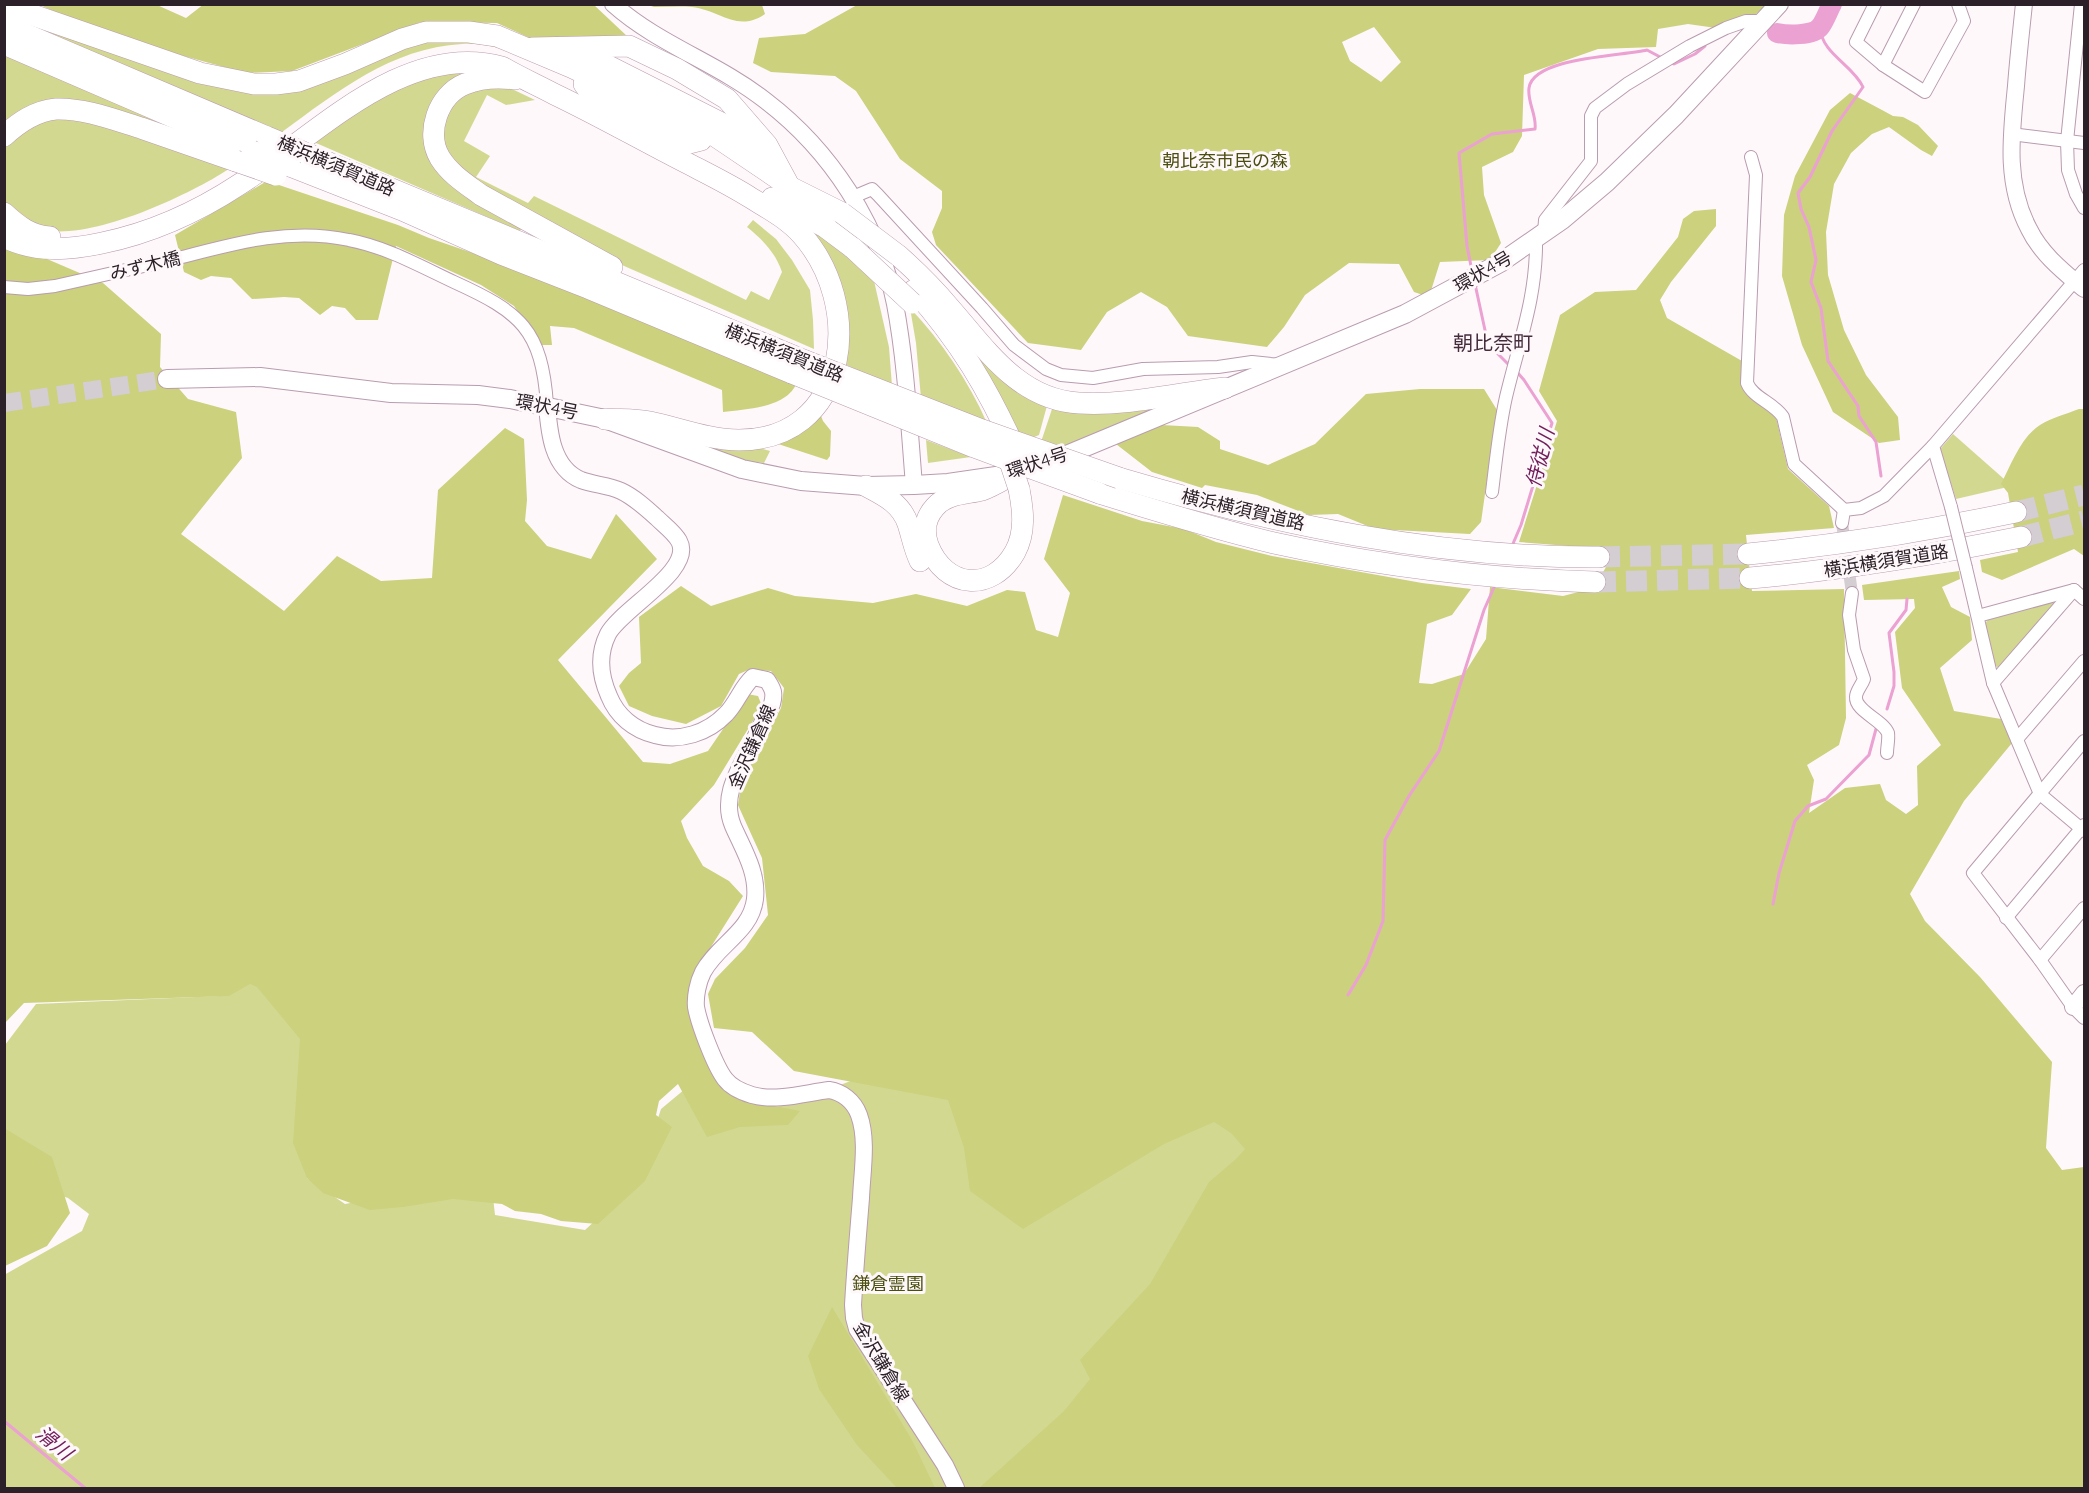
<svg xmlns="http://www.w3.org/2000/svg" width="2089" height="1493" viewBox="0 0 2089 1493" font-family="Quicksand,'Noto Sans JP',sans-serif">
	<rect width="100%" height="100%" fill="#fef8fb"/>
	<g fill="#d3d891">
		<path d="M18 21 236 89 417 41 460 36 521 53C502 49 481 42 462 44 391 48 337 92 282 132Z"/>
		<polygon points="5,52 234,149 39,104 13,115 5,125"/>
		<polygon points="487,69 451,83 428,147 523,225 520,231 309,140 418,74"/>
		<path d="M488 86 512 89 535 100 506 105 487 95 464 141 490 156 476 177 528 203 534 196 746 300 751 291 769 300 782 272C775 252 763 240 747 227L753 220 776 239 792 260 810 290 813 320 814 349 615 262 462 175 447 157 442 134 447 112 459 96Z"/>
		<path d="M52 118 86 119 232 167C190 195 81 247 33 227 23 223 13 211 5 204L4 143 20 128Z"/>
		<polygon points="769,201 872,272 889,347 892,386 842,363 836,283"/>
		<polygon points="898,262 1048,402 1039,435 1032,438 1013,432"/>
		<path d="M910 308C942 342 968 380 987 423L921 398 916 343Z"/>
		<polygon points="1186,397 1060,449 1041,442 1054,403"/>
		<polygon points="1953,434 2012,486 1956,499 1940,449"/>
		<polygon points="687,438 764,443 763,449 770,451 764,463 733,460"/>
		<polygon points="926,440 971,457 928,463"/>
		<polygon points="2052,600 2054,604 1999,668 1994,665 1985,623 1988,620"/>
		<polygon points="254,979 306,1039 307,1178 345,1204 473,1180 492,1188 495,1215 585,1230 637,1182 661,1109 691,1084 733,1118 788,1104 889,1067 1191,1073 1257,1157 1223,1227 1006,1488 5,1488 4,1275 82,1231 89,1214 68,1198 5,1176 5,1045 36,1004 219,996"/>
	</g>
	<g fill="#cbd17d" fill-rule="evenodd">
		<polygon points="204,4 594,5 628,37 532,39 497,23 421,22 292,71 246,73 107,35 40,5 157,5 186,18"/>
		<path d="M648 5H762L765 14C737 33 720 10 692 7 680 6 667 7 654 7Z"/>
		<path d="M857 5H1766L1737 31 1688 24 1658 29 1656 47 1598 49 1524 75 1522 136 1513 152 1482 167 1484 195 1501 243 1490 260 1440 262 1429 297 1414 292 1399 264 1349 263 1305 295 1284 327 1267 347 1188 336 1167 307 1141 292 1107 312 1081 350 1028 343 936 245 932 232 942 208V191L900 159 856 91 835 76 771 72 753 63 759 38 805 34ZM1374 27 1401 62 1381 82 1350 61 1342 42Z"/>
		<polygon points="1850,93 1882,110 1893,116 1903,117 1918,125 1938,146 1932,156 1921,150 1889,127 1872,134 1851,153 1834,184 1826,232 1828,275 1844,330 1866,375 1898,417 1900,440 1879,443 1833,412 1802,345 1782,276 1784,215 1795,176 1830,110"/>
		<path d="M267 181 398 225 429 238 537 275 797 382C788 408 746 409 723 412L722 390 574 328 550 326 552 345H540L514 306 481 285 396 246 378 320H356L345 308 332 306 320 315 299 298 284 297 252 299 231 278 211 276 201 280 184 272 175 235Z"/>
		<polygon points="1716,209 1716,226 1671,282 1660,300 1667,318 1742,361 1744,388 1775,413 1788,469 1829,506 1834,528 1746,535 1752,591 1844,589 1846,718 1839,745 1807,765 1814,780 1809,813 1845,788 1880,784 1886,800 1906,814 1918,805 1917,766 1941,745 1902,688 1895,632 1915,608 1914,599 1864,600 1862,585 1959,571 1960,579 1942,587 1951,607 1970,617 1972,640 1940,668 1954,711 2001,719 2012,743 1964,801 1910,894 1925,921 1980,977 2052,1062 2046,1148 2062,1170 2084,1167 2084,1488 979,1488 1064,1411 1090,1379 1080,1360 1150,1284 1209,1182 1236,1159 1245,1149 1231,1133 1214,1122 1164,1144 1023,1229 970,1191 964,1148 948,1100 794,1071 752,1032 714,1028 708,994 715,979 745,948 768,915 762,858 738,805 742,779 781,708 784,688 771,671 748,670 739,674 721,706 686,724 652,716 629,706 619,686 629,673 641,663 639,617 681,586 711,606 768,588 795,596 873,603 916,594 967,606 1007,590 1025,592 1036,630 1058,637 1070,593 1044,559 1063,495 1142,521 1184,529 1216,542 1272,556 1422,583 1471,589 1452,615 1427,624 1419,683 1432,684 1464,674 1486,639 1490,587 1563,596 1594,588 1606,567 1607,549 1519,542 1557,421 1539,391 1560,315 1595,292 1636,290 1678,237 1683,219 1694,211"/>
		<polygon points="5,241 103,283 161,334 160,367 188,399 236,412 242,458 181,534 284,611 337,556 381,581 432,578 438,490 505,428 524,439 527,500 525,521 547,546 591,559 616,514 657,559 558,660 643,762 670,764 708,751 747,694 758,696 762,706 714,785 681,821 687,838 703,866 729,881 743,896 692,977 706,1052 749,1101 800,1111 788,1125 740,1127 707,1137 678,1084 659,1101 656,1115 672,1127 645,1181 598,1224 561,1221 541,1214 515,1211 502,1204 453,1199 403,1207 370,1210 323,1193 307,1178 293,1143 300,1039 257,987 250,984 229,996 24,1003 5,1023"/>
		<polygon points="1420,389 1484,389 1497,410 1481,522 1470,534 1375,529 1338,514 1309,515 1257,495 1205,485 1202,488 1152,472 1116,444 1162,425 1198,427 1220,441 1220,449 1268,465 1315,444 1366,394"/>
		<path d="M2079 409H2084V556L2074 549 2002 580 1982 572 1980 560 2018 552 2008 493 2001 484C2011 465 2021 437 2040 425 2051 418 2066 414 2079 409Z"/>
		<polygon points="819,411 823,421 831,431 830,456 827,460 772,442"/>
		<polygon points="4,1128 52,1157 70,1213 47,1246 5,1266"/>
		<polygon points="832,1307 912,1440 935,1488 897,1488 857,1445 819,1389 808,1356"/>
	</g>
	<g fill="none" stroke-linecap="round" stroke-linejoin="round">
		<g stroke="#eba1d1" stroke-width="3">
			<path d="M1820 28C1822 54 1853 65 1863 87L1832 131 1810 177 1798 193 1801 209 1809 227 1816 260 1811 282 1821 308 1828 361 1858 406 1859 416 1876 442 1881 476"/>
			<polyline points="1670,62 1674,64 1695,54 1705,46"/>
			<path d="M1472 271 1467 246 1459 153 1492 134 1535 129C1537 115 1527 102 1529 88 1533 57 1623 56 1647 50L1662 58"/>
			<polyline points="1475,284 1488,344 1510,366"/>
			<polyline points="1512,546 1521,525 1552,423 1524,380 1517,372"/>
			<polyline points="1887,709 1894,686 1894,672 1889,633 1906,610 1907,599"/>
			<polyline points="1773,904 1779,873 1795,821 1808,806 1826,799 1869,755 1876,729"/>
			<polyline points="1348,995 1366,965 1383,921 1385,840 1409,796 1439,751 1484,610 1495,585"/>
			<polyline points="4,1421 85,1488"/>
		</g>
		<path stroke="#eba1d1" stroke-width="20" d="M1777 33C1787 35 1813 36 1820 27 1825 21 1828 11 1832 4"/>
		<polyline stroke="#d4cdd1" stroke-width="12" stroke-dasharray="12 6" stroke-linecap="butt" points="1842,523 1852,593"/>
		<polyline stroke="#d4cdd1" stroke-width="18" stroke-dasharray="18 9" stroke-linecap="butt" points="4,403 167,379"/>
		<g stroke="#d4cdd1" stroke-width="21" stroke-dasharray="21 10" stroke-linecap="butt">
			<polyline points="2016,512 2084,495"/>
			<polyline points="2021,537 2084,521"/>
			<polyline points="1599,557 1748,554"/>
			<polyline points="1595,582 1750,578"/>
		</g>
		<g stroke="#b99cae" stroke-width="14">
			<g id="street">
				<polyline points="1875,4 1856,42 1883,65 1925,92 1964,21 1958,4"/>
				<polyline points="2081,4 2067,141 2068,170 2076,194 2084,208"/>
				<polyline points="1883,65 1914,4"/>
				<polyline points="2011,134 2084,143"/>
				<path d="M1751 157 1756 175 1747 383C1753 398 1774 403 1783 417L1794 464 1844 510"/>
				<polyline points="853,197 872,189 878,195 982,308 1014,345 1046,369 1061,375 1093,378 1143,369 1218,367 1252,362 1280,365"/>
				<polyline points="1544,233 1545,220 1591,161 1591,116 1595,108 1627,84 1690,46 1726,28 1746,21 1763,21"/>
				<path d="M4 287 28 289 55 286C95 277 135 268 175 259 232 244 289 227 349 240 386 247 420 266 454 282 520 312 542 329 547 405"/>
				<path d="M1492 492C1496 460 1499 428 1506 397 1519 342 1537 297 1536 239"/>
				<polyline points="1951,507 1933,446 2084,270"/>
				<polyline points="1842,523 1844,510 1861,508 1884,496 1933,446"/>
				<polyline points="1966,568 1993,683 2040,794 2084,831"/>
				<path d="M1852 593 1849 615 1854 650 1864 679C1862 685 1856 691 1856 697 1855 711 1883 720 1888 733 1889 739 1887 747 1887 753"/>
				<polyline points="1978,616 2074,590 2084,599"/>
				<polyline points="1993,683 2074,590"/>
				<polyline points="2017,739 2084,661"/>
				<polyline points="2084,741 1973,873 2040,960 2073,1007 2084,1018"/>
				<polyline points="2006,918 2084,825"/>
				<polyline points="2040,960 2084,908"/>
			</g>
		</g>
		<g stroke="#b99cae" stroke-width="18">
			<g id="secondary">
				<path d="M613 4C659 45 718 63 766 101 830 150 879 224 895 304 906 362 909 425 914 485"/>
				<path d="M2024 4C2021 32 2018 59 2016 86 2011 136 2005 184 2029 229 2041 254 2064 272 2084 289"/>
				<path d="M547 405C549 432 552 468 581 480 594 485 608 485 621 491 634 497 646 508 657 518 664 525 674 532 679 541 695 570 621 609 608 634 598 654 600 676 609 696 617 716 634 730 655 735 680 742 708 733 726 714 737 703 741 688 753 677L767 680C773 689 775 693 772 704 765 716 760 728 754 740 741 767 720 795 733 826 743 849 758 872 755 899 751 932 718 944 703 972 698 982 695 996 696 1007 699 1024 715 1066 725 1079 731 1087 742 1092 752 1095 776 1102 805 1093 829 1090 842 1092 854 1101 859 1115 868 1140 862 1172 861 1198 858 1234 855 1270 853 1305L854 1318 857 1329 945 1465 956 1488"/>
				<polyline points="2073,1007 2084,993"/>
			</g>
		</g>
		<g stroke="#b99cae" stroke-width="20">
			<g id="primary">
				<polyline points="167,379 260,377 391,393 478,395 510,399 605,419 742,469 801,481 866,486 914,485 948,483 1003,475"/>
				<polyline points="1052,461 1405,314 1500,263 1562,220 1607,182 1676,115 1779,4"/>
			</g>
		</g>
		<g stroke="#b99cae" stroke-width="22">
			<g id="highway">
				<polyline points="4,5 200,73 254,84 276,84 299,81 345,64 402,39 426,32 469,32 497,36 571,67 712,134 792,188 842,213"/>
				<polyline points="4,25 267,137"/>
				<polyline points="4,44 252,151"/>
				<polyline points="532,48 629,46 677,69 727,99 767,145 787,182"/>
				<polyline points="575,49 743,134 755,146"/>
				<path d="M515 79C498 77 482 77 465 84 438 95 425 133 440 158 450 174 466 184 481 195L612 267"/>
				<polyline points="584,84 595,99 689,143 701,140"/>
				<path d="M4 136C19 122 35 111 56 109 84 108 115 120 141 128 173 139 204 150 236 161"/>
				<polyline points="305,153 798,358"/>
				<polyline points="290,166 402,210 501,254 588,288 792,373"/>
				<polyline points="772,198 825,227 853,248"/>
				<path d="M4 213C18 226 31 236 50 237"/>
				<path d="M4 237C35 253 70 250 102 243 151 233 199 211 240 184 316 136 404 40 502 67 519 77 537 85 554 94 598 115 640 139 683 161 706 173 729 184 751 198 769 209 788 219 802 235 832 269 845 318 836 362 825 412 789 440 739 440 709 440 679 428 650 422 635 419 620 420 605 419"/>
				<path d="M899 256C917 272 934 289 950 308 986 349 1019 400 1079 403 1128 406 1177 393 1225 388"/>
				<path d="M914 290C960 342 987 387 1016 451"/>
				<path d="M1019 471C1007 477 994 486 982 490 966 494 947 493 935 507 925 518 923 531 928 545 945 589 992 593 1015 552 1026 532 1023 509 1019 489"/>
				<path d="M1119 478C1274 524 1436 558 1599 557"/>
				<path d="M866 486C883 495 901 503 908 524 912 536 914 549 920 561"/>
				<path d="M1099 493C1157 511 1215 529 1274 543 1379 566 1488 579 1595 582"/>
				<path d="M1748 554C1839 545 1927 531 2016 512"/>
				<path d="M1750 578C1842 570 1931 555 2021 537"/>
			</g>
		</g>
		<use href="#street" stroke="#fff" stroke-width="12"/>
		<use href="#secondary" stroke="#fff" stroke-width="16"/>
		<use href="#primary" stroke="#fff" stroke-width="18"/>
		<use href="#highway" stroke="#fff" stroke-width="21"/>
		<g stroke="#b99cae" stroke-width="14" stroke-linecap="butt">
			<polyline id="street-bridge" points="1951,507 1966,568"/>
		</g>
		<g stroke="#b99cae" stroke-width="22" stroke-linecap="butt">
			<g id="highway-bridge">
				<polyline points="267,137 305,153"/>
				<polyline points="252,151 290,166"/>
				<polyline points="236,161 276,175"/>
				<polyline points="842,213 899,256"/>
				<polyline points="853,248 912,303"/>
				<polyline points="798,358 982,430 1119,478"/>
				<polyline points="792,373 974,447 1099,493"/>
				<polyline points="1007,453 1019,489"/>
			</g>
		</g>
		<use href="#street-bridge" stroke="#fff" stroke-width="12"/>
		<use href="#highway-bridge" stroke="#fff" stroke-width="21"/>
	</g>
	<g text-anchor="middle" stroke-width="6" stroke-linejoin="round" paint-order="stroke">
		<g font-size="18" fill="#4c4e0f" stroke="#fef8fb">
			<text x="1225" y="167">朝比奈市民の森</text>
			<text x="888" y="1290">鎌倉霊園</text>
		</g>
		<g font-size="18" fill="#2c2128" stroke="#fef8fb">
			<text transform="translate(336 166) rotate(23)" y="6">横浜横須賀道路</text>
			<text transform="translate(145 266) rotate(-13)" y="6">みず木橋</text>
			<text transform="translate(1483 272) rotate(-30)" y="6">環状4号</text>
			<text transform="translate(784 353) rotate(22)" y="6">横浜横須賀道路</text>
			<text transform="translate(547 407) rotate(11)" y="6">環状4号</text>
			<text transform="translate(1037 463) rotate(-18)" y="6">環状4号</text>
			<text transform="translate(1243 510) rotate(13)" y="6">横浜横須賀道路</text>
			<text transform="translate(1886 561) rotate(-9)" y="6">横浜横須賀道路</text>
			<text transform="translate(752 747) rotate(-66)" y="6">金沢鎌倉線</text>
			<text transform="translate(881 1362) rotate(59)" y="6">金沢鎌倉線</text>
		</g>
		<g font-size="20" fill="#452d3c" stroke="#fef8fb">
			<text x="1493" y="350">朝比奈町</text>
		</g>
		<g font-size="20" font-style="italic" fill="#711c5a" stroke="#fef8fb">
			<text transform="translate(1540 458) rotate(-76)" y="7">侍従川</text>
			<text transform="translate(54 1443) rotate(40)" y="7">滑川</text>
		</g>
	</g>
	<rect width="2089" height="1493" fill="none" stroke="#2c2128" stroke-width="12"/>
</svg>
